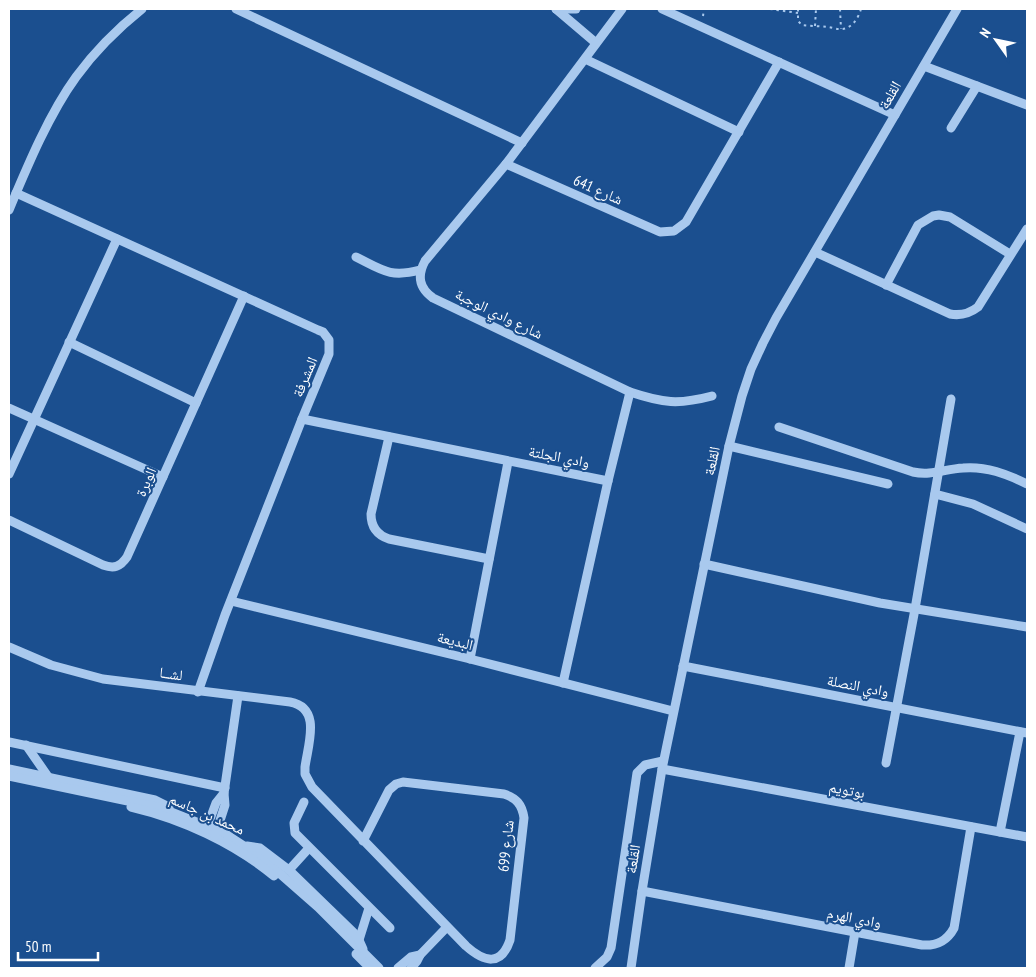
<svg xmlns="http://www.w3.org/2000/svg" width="1036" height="977" viewBox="0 0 1036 977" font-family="'PT Sans Narrow','Noto Naskh Arabic',sans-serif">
	<rect width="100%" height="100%" fill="#1b4f8f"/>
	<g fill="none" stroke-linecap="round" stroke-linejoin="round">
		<g stroke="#a9c9ee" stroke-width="2" stroke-dasharray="2.5 4" stroke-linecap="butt">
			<polyline points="770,9 798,13"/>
			<path d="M798 9V21L802 25C810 26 819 26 827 27 831 27 835 29 839 29 851 30 858 19 861 9"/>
			<polyline points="840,9 841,29"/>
			<polyline points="703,16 704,9"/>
			<polyline points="815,26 816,9"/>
		</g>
		<g stroke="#a9c9ee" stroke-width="9">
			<polyline points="236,9 522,143"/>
			<polyline points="556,9 596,43"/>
			<polyline points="556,9 576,9"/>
			<path d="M622 9 506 164 425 261C417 276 419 288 433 298L630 392C663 403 678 405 712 396"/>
			<polyline points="662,9 895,115"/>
			<polyline points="585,59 739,132"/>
			<polyline points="924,66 1027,105"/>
			<polyline points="951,128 977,86"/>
			<polyline points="506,164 660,232 674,231 686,222 779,62"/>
			<polyline points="16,193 318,330 323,332 329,340 329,354 302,419 225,615 198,692"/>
			<path d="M9 210C27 167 49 114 76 77 95 51 117 29 142 9"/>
			<path d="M815 252 950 314C961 316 969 314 978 307L1027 229"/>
			<path d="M356 257C382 270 390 278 420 270"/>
			<polyline points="886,285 918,225 933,216 939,215 950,217 1010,254"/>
			<polyline points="69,342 196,403"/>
			<polyline points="9,408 163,477"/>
			<polyline points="302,419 608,481"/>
			<path d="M779 427 913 472C931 476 945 469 963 468 986 466 1007 474 1027 484"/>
			<path d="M389 437 371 514C371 527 377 535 389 539L489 559"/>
			<polyline points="729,446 888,484"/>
			<polyline points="9,474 117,239"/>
			<polyline points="935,494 973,504 1027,529"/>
			<path d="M9 520 103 565C114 569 120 567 127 557L244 296"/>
			<polyline points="704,564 880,603 1027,627"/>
			<polyline points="231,601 470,659 673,711"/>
			<path d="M9 647 51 665 103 679 290 702C322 708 308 744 305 767V774L312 787 466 946C484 962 501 967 510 940L524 818C522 804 516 798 504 794L403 782 396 784 389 790 363 841"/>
			<polyline points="470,659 508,462"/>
			<polyline points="683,666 1027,733"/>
			<polyline points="563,683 608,481 630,392"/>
			<polyline points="9,742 225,788"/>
			<polyline points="26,745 49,778"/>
			<polyline points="886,763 915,609 951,399"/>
			<polyline points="9,769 155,800 169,807"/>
			<polyline points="662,769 1027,837"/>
			<polyline points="9,776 161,808 224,833 261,857 318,907 379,968"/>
			<polyline points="304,802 294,823 295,833 390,928"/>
			<path d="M131 807C182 819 234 843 274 876"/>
			<polyline points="206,830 216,803 224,793"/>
			<polyline points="1000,832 1020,732"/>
			<polyline points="215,836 225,805 224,793 238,696"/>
			<polyline points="247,846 260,848 289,870 354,933 359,940 363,949"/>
			<polyline points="289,870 309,848"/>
			<path d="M642 891 922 945C937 946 947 941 954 928L971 827"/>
			<polyline points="359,940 369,908"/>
			<polyline points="356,954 370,968"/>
			<polyline points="398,968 411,957 420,955"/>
			<polyline points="411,968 417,961 420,955 447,927"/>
			<polyline points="595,968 607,957 611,948 637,773 645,765 663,761"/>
			<polyline points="631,968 642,891 662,769 729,446 742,396 751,369 763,343 776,318 957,9"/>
			<polyline points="849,968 855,932"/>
		</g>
	</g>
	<g text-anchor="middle" stroke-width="4" stroke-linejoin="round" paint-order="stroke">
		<g font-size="15" fill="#fff" stroke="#1b4f8f">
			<text transform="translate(890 95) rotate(-60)" y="5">القلعة</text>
			<text transform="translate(598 190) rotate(24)" y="5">شارع 641</text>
			<text transform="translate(499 314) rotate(26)" y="5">شارع وادي الوجبة</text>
			<text transform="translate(305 377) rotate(-67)" y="5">المشرفة</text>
			<text transform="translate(559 457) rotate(11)" y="5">وادي الجلتة</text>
			<text transform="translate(712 461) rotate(-78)" y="5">القلعة</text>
			<text transform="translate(146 482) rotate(-66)" y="5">الوبرة</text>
			<text transform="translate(455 641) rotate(14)" y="5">البديعة</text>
			<text transform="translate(171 674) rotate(8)" y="5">لشــا</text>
			<text transform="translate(858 686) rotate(11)" y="5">وادي النصلة</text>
			<text transform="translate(847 790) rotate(11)" y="5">بوتويم</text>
			<text transform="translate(207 814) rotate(24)" y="5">محمد بن جاسم</text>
			<text transform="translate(506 846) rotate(-84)" y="5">شارع 699</text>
			<text transform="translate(633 859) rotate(-81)" y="5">القلعة</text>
			<text transform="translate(854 918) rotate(11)" y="5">وادي الهرم</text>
		</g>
	</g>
	<rect width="1036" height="977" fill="none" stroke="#ffffff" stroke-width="20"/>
	<g transform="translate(996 40) rotate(303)" stroke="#1b4f8f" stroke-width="4" paint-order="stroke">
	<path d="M0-4L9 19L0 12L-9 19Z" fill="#ffffff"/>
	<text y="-8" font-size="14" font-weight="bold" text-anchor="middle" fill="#ffffff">N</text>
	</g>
	<path d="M18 952v8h80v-8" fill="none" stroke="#ffffff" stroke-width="2.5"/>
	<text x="25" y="952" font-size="15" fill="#ffffff" stroke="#1b4f8f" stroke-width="4" paint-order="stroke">50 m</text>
</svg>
